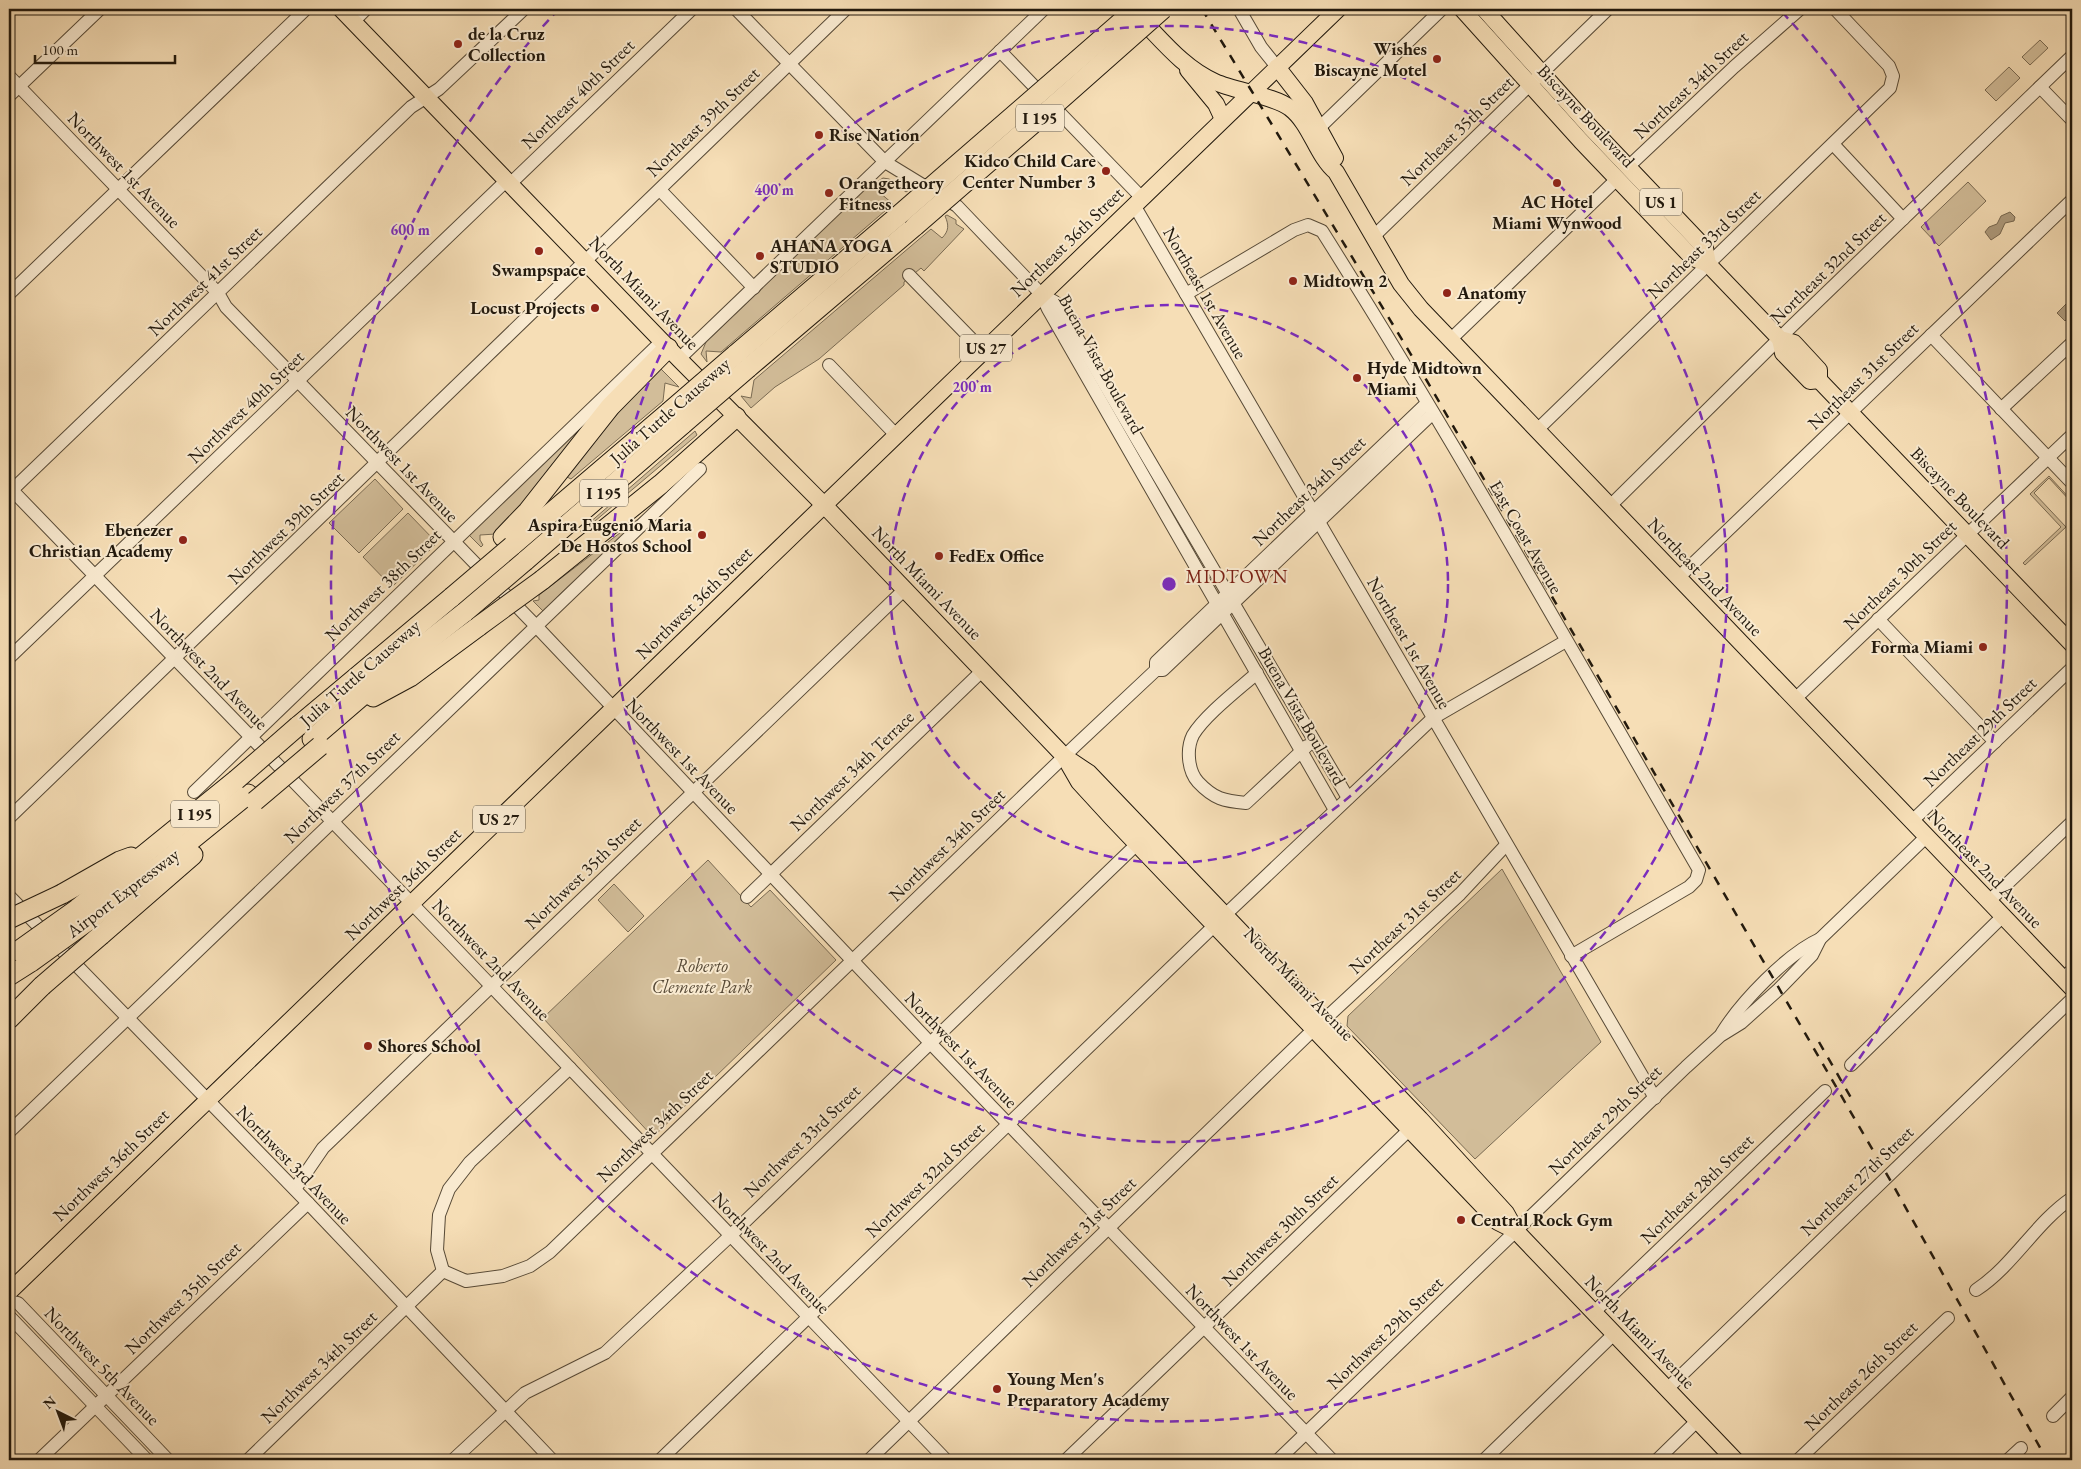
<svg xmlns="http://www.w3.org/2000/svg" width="2081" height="1469" viewBox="0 0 2081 1469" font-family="'EB Garamond',serif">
	<rect width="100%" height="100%" fill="#f6deb6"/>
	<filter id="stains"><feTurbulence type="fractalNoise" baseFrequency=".004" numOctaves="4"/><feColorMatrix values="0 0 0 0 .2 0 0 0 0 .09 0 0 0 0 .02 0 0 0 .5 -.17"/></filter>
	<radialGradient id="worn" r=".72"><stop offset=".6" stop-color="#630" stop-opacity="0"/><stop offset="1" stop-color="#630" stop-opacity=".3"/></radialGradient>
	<g fill="#d2bd99" stroke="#7a6b53">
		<polygon points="2040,40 2048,48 2030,65 2022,57"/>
		<polygon points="2009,67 2020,78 1996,101 1985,90"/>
		<path d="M883 178 889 179 909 190 906 192C897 185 889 184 879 192L893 204 721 352 706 351 707 362 701 354 706 342 873 181 875 183Z"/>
		<polygon points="1968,182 1986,201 1939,246 1921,227"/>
		<path d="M947 215 956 220V224L964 229 924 271 921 268 904 282V285L819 359 775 387 751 408 741 396 751 398 754 380 931 229 942 238C949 231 949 225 945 216Z"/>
		<polygon points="659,367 679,387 665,383 663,401 571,479 563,475"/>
		<polygon points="628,378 547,478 496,534 480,535 480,540 483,545 481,547 468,534"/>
		<polygon points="695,431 697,435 582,532 580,531"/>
		<polygon points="2049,476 2072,501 2072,503 2049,478 2034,493 2066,527 2025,565 2023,563 2061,527 2030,494"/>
		<polygon points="375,479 403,509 359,553 329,523"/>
		<polygon points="408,513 437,543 392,587 363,557"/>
		<polygon points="642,516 618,543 613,544 554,600 553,606 544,612 533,601 539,600 539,595"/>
		<polygon points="708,860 751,907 770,890 836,960 653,1137 543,1018"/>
		<polygon points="1502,869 1601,1042 1475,1159 1347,1026 1348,1016"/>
		<polygon points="614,884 644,916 628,932 598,900"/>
	</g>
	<g fill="#ae9b7d" stroke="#766750">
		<polygon points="2010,212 2015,217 2014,221 2005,223 2000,234 1991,240 1985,232 1989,227 1997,224 2001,216"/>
		<polygon points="2072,298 2072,314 2065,321 2057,313"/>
	</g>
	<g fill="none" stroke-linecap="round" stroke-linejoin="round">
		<g stroke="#574a37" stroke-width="14">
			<g id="minor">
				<polyline points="736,9 885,162 957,206 1041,294 1048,309 1335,810"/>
				<polyline points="1239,9 1261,47 1277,67"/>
				<polyline points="354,21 366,9"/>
				<polyline points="1000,51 1142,198"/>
				<polyline points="9,76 218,293 226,307 536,626 936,1049 1332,1460"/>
				<polyline points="2040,87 2072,120"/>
				<polyline points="9,96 100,9"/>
				<polyline points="1319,128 1442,9"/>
				<polyline points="1833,144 1903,219"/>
				<polyline points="1628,167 1734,67 1800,9"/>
				<polyline points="510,184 692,9"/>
				<polyline points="660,190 754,288"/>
				<polyline points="1134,205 1655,1098"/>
				<polyline points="1373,237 1608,9"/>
				<polyline points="909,275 983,351"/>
				<polyline points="9,294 306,9"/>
				<polyline points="1041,294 1055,302 1062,312 1348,798"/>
				<path d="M1186 294 1294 230 1308 225 1322 231C1454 440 1575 656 1699 870L1696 880 1689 887 1571 956"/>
				<polyline points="1931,335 2072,483"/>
				<polyline points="1450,340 1617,179"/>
				<polyline points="679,359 1044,9"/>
				<polyline points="829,365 896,435"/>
				<polyline points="2001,409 2072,343"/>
				<polyline points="1537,430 1890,88 1893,76 1889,66 1835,9"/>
				<polyline points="9,487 450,943 946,1460"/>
				<polyline points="9,493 411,107 439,89 524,9"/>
				<polyline points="1610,506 1791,327 2072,56"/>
				<polyline points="1678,578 2072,200"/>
				<polyline points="1878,619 1995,742"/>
				<polyline points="9,658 507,180"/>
				<polyline points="1156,670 1156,662 1427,403"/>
				<path d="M1257 673C1239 689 1205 715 1193 735 1186 749 1188 771 1198 782 1214 799 1224 801 1246 803L1307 746"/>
				<polyline points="1795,699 2072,435"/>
				<polyline points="194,792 662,341"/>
				<polyline points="9,818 846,9"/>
				<polyline points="1911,822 2072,668"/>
				<polyline points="9,896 308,1203 552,1460"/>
				<polyline points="747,897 982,671"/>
				<polyline points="1988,902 2072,822"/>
				<polyline points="1225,915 1433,718 1566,641"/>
				<polyline points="2063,979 2072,970"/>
				<polyline points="1325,1019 1460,894 1506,845"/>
				<path d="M1722 1033C1741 1002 1787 954 1820 939"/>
				<polyline points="1851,1065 2002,917"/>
				<polyline points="9,1132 700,469"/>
				<polyline points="295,1189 323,1148 905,589"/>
				<polyline points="443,1271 466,1281 503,1276 530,1266 550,1252 1076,745 1156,670 1163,670 1433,413"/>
				<polyline points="443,1271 437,1250 439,1215 449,1189 470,1162 570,1068"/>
				<path d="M1976 1290C2014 1265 2035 1223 2072 1198"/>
				<polyline points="9,1301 18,1303 168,1460"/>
				<polyline points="1593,1313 1825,1091"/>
				<polyline points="9,1316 147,1460"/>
				<polyline points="1667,1389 2072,999"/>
				<polyline points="2053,1416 2072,1397"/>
				<polyline points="39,1460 308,1203"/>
				<polyline points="248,1460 443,1271"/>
				<polyline points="453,1460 525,1393 605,1353 730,1236 1137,844"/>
				<polyline points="660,1460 1215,925"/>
				<polyline points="869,1460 1314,1029"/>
				<polyline points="1066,1460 1410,1129"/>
				<polyline points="1278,1460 1686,1067 1720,1036 1741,1023 1779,989 1812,955 1820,939 1926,837"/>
				<polyline points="1484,1460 1614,1334"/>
				<polyline points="1657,1460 1697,1421"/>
				<polyline points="1798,1460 1948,1318"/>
				<polyline points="2008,1460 2021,1448"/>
			</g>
		</g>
		<g stroke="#22190d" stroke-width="18">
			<g id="major">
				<polyline points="341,9 679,359 824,505 1064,756 1079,782 1112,818 1498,1222 1516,1231"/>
				<polyline points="1462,9 1581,141 1687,252 1693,258 1708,264 1780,339 1794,343 1819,370 1819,380 2072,644"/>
				<polyline points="1484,9 1590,127 1705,248 1708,264"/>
				<path d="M1137 15C1161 39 1183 68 1215 82 1235 91 1275 96 1290 108 1311 124 1316 155 1336 172L1401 284 1421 309 2072 988"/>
				<polyline points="1277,67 1305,103 1335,158"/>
				<polyline points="1188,70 1216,104 1223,119"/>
				<polyline points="1780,339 1783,353 1810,381 1819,380"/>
				<polyline points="1068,759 1089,773 1420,1119 1506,1213 1516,1231 1735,1460"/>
				<polyline points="9,1292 1338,9"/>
			</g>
		</g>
		<g stroke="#22190d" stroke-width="21">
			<g id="highway">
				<polyline points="735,355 899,215"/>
				<polyline points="748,368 915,226"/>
				<polyline points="503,537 528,511 610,407 668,348"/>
				<polyline points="512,546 669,412"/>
				<polyline points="525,561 683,424"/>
				<polyline points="542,580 661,484 736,417"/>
				<polyline points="373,697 410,677 479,626"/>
				<polyline points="298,726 452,597"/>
				<polyline points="312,739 399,664 465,612"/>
				<polyline points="62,894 120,861 131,857"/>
				<polyline points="77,909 236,780"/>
				<polyline points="88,921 163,863 248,794"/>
				<polyline points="101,935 193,855"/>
				<polyline points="9,976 31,962"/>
				<polyline points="9,1019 42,986"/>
			</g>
		</g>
		<use href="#minor" stroke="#f9ead0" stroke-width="12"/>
		<use href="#major" stroke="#f6deb6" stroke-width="16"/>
		<use href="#highway" stroke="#f6deb6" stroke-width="19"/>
		<g stroke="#22190d" stroke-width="2.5" stroke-dasharray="9 9" stroke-linecap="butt">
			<polyline points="1202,9 1427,381 1893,1185 2047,1460"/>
			<polyline points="1819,1042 1854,1103"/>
		</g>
		<g stroke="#22190d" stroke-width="21" stroke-linecap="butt">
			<g id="highway-bridge">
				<polyline points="899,215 1136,9"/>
				<polyline points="915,226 1043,115 1163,9"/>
				<polyline points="669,412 735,355"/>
				<polyline points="683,424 748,368"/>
				<polyline points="452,597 512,546"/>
				<polyline points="465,612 525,561"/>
				<polyline points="479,626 542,580"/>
				<polyline points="236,780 298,726"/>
				<polyline points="255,801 320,746"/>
				<polyline points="9,919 62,894"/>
				<polyline points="18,951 77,909"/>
				<polyline points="31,962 88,921"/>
				<polyline points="42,986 101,935"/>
			</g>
		</g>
		<use href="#highway-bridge" stroke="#f6deb6" stroke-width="19"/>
	</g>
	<g fill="none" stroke="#7b2cbf" stroke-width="2.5" stroke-dasharray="9 6">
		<circle cx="1169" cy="584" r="279"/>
		<circle cx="1169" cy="584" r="558"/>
		<path d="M1782 12A838 838 0 1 1 556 12"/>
	</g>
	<g fill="#8f2418" stroke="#f9ead0" stroke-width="2">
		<circle cx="458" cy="44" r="5"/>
		<circle cx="1437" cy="59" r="5"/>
		<circle cx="819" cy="135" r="5"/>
		<circle cx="1106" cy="171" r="5"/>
		<circle cx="1557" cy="183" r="5"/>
		<circle cx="829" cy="193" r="5"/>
		<circle cx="539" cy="251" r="5"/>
		<circle cx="760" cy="256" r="5"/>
		<circle cx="1293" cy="281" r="5"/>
		<circle cx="1447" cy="293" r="5"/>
		<circle cx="595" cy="308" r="5"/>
		<circle cx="1357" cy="378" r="5"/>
		<circle cx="702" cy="535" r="5"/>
		<circle cx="183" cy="540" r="5"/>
		<circle cx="939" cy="556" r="5"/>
		<circle cx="1983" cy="647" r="5"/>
		<circle cx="368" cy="1046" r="5"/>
		<circle cx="1461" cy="1220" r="5"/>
		<circle cx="997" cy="1389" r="5"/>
	</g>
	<g text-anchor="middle" stroke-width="4" stroke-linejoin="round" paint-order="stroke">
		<g fill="#f9ead0" stroke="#625848" stroke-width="1">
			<rect x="1016" y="104.5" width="48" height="27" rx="4"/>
			<rect x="1640" y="188.5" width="42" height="27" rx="4"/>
			<rect x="960" y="334.5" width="52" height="27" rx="4"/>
			<rect x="580" y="479.5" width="48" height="27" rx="4"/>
			<rect x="171" y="800.5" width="48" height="27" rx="4"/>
			<rect x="473" y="805.5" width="52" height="27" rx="4"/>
		</g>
		<g font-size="16" font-weight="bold" fill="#22190d">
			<text x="1040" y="124">I 195</text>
			<text x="1661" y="208">US 1</text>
			<text x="986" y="354">US 27</text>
			<text x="604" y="499">I 195</text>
			<text x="195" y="820">I 195</text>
			<text x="499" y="825">US 27</text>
		</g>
		<g font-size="18" font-weight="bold" fill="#22190d" stroke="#f9ead0" text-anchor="start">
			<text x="468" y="40">de la Cruz<tspan x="468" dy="21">Collection</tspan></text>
			<text x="1427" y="55" text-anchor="end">Wishes<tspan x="1427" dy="21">Biscayne Motel</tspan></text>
			<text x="829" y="141">Rise Nation</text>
			<text x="1096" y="167" text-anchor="end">Kidco Child Care<tspan x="1096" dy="21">Center Number 3</tspan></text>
			<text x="839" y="189">Orangetheory<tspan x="839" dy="21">Fitness</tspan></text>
			<text x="1557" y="208" text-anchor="middle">AC Hotel<tspan x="1557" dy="21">Miami Wynwood</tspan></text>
			<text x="770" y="252">AHANA YOGA<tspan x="770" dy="21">STUDIO</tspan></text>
			<text x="539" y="276" text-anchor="middle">Swampspace</text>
			<text x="1303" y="287">Midtown 2</text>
			<text x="1457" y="299">Anatomy</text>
			<text x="585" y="314" text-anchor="end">Locust Projects</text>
			<text x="1367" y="374">Hyde Midtown<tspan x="1367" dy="21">Miami</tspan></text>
			<text x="692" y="531" text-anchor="end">Aspira Eugenio Maria<tspan x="692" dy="21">De Hostos School</tspan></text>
			<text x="173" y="536" text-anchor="end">Ebenezer<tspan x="173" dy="21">Christian Academy</tspan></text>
			<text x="949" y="562">FedEx Office</text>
			<text x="1973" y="653" text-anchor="end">Forma Miami</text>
			<text x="378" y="1052">Shores School</text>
			<text x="1471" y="1226">Central Rock Gym</text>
			<text x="1007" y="1385">Young Men's<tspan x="1007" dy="21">Preparatory Academy</tspan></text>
		</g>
		<g font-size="18" fill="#22190d" stroke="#f9ead0">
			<text transform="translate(1691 85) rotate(-43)" y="6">Northeast 34th Street</text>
			<text transform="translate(578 94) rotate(-44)" y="6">Northeast 40th Street</text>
			<text transform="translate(1586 116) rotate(47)" y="6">Biscayne Boulevard</text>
			<text transform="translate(703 122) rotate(-44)" y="6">Northeast 39th Street</text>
			<text transform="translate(1457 131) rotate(-44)" y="6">Northeast 35th Street</text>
			<text transform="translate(124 170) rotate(46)" y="6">Northwest 1st Avenue</text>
			<text transform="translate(1067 242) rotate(-44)" y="6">Northeast 36th Street</text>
			<text transform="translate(1704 244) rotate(-44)" y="6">Northeast 33rd Street</text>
			<text transform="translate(1828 268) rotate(-44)" y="6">Northeast 32nd Street</text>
			<text transform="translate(205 281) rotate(-44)" y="6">Northwest 41st Street</text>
			<text transform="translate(644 293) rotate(46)" y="6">North Miami Avenue</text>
			<text transform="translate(1205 293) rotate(60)" y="6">Northeast 1st Avenue</text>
			<text transform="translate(1101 364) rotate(61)" y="6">Buena Vista Boulevard</text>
			<text transform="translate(1863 376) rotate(-44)" y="6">Northeast 31st Street</text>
			<text transform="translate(246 407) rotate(-44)" y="6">Northwest 40th Street</text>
			<text transform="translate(670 411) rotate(-41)" y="6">Julia Tuttle Causeway</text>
			<text transform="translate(402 464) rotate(46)" y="6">Northwest 1st Avenue</text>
			<text transform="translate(1309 491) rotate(-44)" y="6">Northeast 34th Street</text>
			<text transform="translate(1960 498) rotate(46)" y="6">Biscayne Boulevard</text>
			<text transform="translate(286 528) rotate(-44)" y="6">Northwest 39th Street</text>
			<text transform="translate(1526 537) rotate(60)" y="6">East Coast Avenue</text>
			<text transform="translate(1900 575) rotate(-44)" y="6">Northeast 30th Street</text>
			<text transform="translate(1705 577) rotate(46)" y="6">Northeast 2nd Avenue</text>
			<text transform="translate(927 583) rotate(46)" y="6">North Miami Avenue</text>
			<text transform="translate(383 585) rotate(-44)" y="6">Northwest 38th Street</text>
			<text transform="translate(694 603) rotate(-44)" y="6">Northwest 36th Street</text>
			<text transform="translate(1409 643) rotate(60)" y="6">Northeast 1st Avenue</text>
			<text transform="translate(209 669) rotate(46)" y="6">Northwest 2nd Avenue</text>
			<text transform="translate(360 673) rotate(-41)" y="6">Julia Tuttle Causeway</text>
			<text transform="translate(1302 716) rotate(60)" y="6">Buena Vista Boulevard</text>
			<text transform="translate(1980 732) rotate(-44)" y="6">Northeast 29th Street</text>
			<text transform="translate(682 756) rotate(46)" y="6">Northwest 1st Avenue</text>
			<text transform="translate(852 771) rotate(-44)" y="6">Northwest 34th Terrace</text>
			<text transform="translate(342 787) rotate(-44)" y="6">Northwest 37th Street</text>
			<text transform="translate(947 845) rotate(-44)" y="6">Northwest 34th Street</text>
			<text transform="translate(1985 869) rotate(46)" y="6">Northeast 2nd Avenue</text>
			<text transform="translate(583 873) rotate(-44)" y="6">Northwest 35th Street</text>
			<text transform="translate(403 884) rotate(-44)" y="6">Northwest 36th Street</text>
			<text transform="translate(123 893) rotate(-37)" y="6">Airport Expressway</text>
			<text transform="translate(1405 921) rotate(-43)" y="6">Northeast 31st Street</text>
			<text transform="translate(491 960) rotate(46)" y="6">Northwest 2nd Avenue</text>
			<text transform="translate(1299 984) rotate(46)" y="6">North Miami Avenue</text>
			<text transform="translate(961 1050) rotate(46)" y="6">Northwest 1st Avenue</text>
			<text transform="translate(1605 1120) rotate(-44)" y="6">Northeast 29th Street</text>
			<text transform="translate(655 1126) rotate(-44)" y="6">Northwest 34th Street</text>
			<text transform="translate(802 1141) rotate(-44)" y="6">Northwest 33rd Street</text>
			<text transform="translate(111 1165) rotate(-44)" y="6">Northwest 36th Street</text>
			<text transform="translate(294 1165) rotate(46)" y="6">Northwest 3rd Avenue</text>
			<text transform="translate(925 1180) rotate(-44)" y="6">Northwest 32nd Street</text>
			<text transform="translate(1857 1181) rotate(-44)" y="6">Northeast 27th Street</text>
			<text transform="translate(1697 1189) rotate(-44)" y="6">Northeast 28th Street</text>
			<text transform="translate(1280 1230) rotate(-44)" y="6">Northwest 30th Street</text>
			<text transform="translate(1079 1232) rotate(-44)" y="6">Northwest 31st Street</text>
			<text transform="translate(771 1253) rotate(46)" y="6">Northwest 2nd Avenue</text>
			<text transform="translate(183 1298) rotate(-44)" y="6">Northwest 35th Street</text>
			<text transform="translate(1640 1332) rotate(46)" y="6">North Miami Avenue</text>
			<text transform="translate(1385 1333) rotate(-44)" y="6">Northwest 29th Street</text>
			<text transform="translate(1242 1342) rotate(46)" y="6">Northwest 1st Avenue</text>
			<text transform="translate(102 1366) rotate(46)" y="6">Northwest 5th Avenue</text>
			<text transform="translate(319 1367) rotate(-44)" y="6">Northwest 34th Street</text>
			<text transform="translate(1861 1376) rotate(-44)" y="6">Northeast 26th Street</text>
		</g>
		<g font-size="18" font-style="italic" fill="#574a37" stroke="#f9ead0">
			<text x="702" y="972">Roberto<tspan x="702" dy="21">Clemente Park</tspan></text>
		</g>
		<g font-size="19" letter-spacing="1" fill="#7a1f14" stroke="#f9ead0">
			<text x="1237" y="583">MIDTOWN</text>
		</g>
	</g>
	<circle cx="1169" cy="584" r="8" fill="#7b2cbf" stroke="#f9ead0" stroke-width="2.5"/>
	<g font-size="15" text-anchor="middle" font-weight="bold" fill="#7b2cbf" stroke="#f9ead0" stroke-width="4" stroke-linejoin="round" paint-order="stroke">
		<text x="774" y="195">400 m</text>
		<text x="410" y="235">600 m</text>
		<text x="972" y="392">200 m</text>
	</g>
	<rect width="2081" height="1469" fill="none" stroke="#f6deb6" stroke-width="30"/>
	<rect x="10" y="10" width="2061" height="1449" fill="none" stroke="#22190d" stroke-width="2.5"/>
	<rect x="15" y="15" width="2051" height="1439" fill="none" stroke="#22190d"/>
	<g transform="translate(58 1412) rotate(318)" stroke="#f9ead0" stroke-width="4" paint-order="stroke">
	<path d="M0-4L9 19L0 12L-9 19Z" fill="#22190d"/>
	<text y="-8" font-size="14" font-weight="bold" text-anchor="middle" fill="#22190d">N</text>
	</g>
	<path d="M35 55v8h140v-8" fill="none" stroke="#22190d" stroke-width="2.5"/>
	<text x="42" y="55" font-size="15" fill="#22190d" stroke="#f9ead0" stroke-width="4" paint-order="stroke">100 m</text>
	<rect width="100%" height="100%" filter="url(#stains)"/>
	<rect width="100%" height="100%" fill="url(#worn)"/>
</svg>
